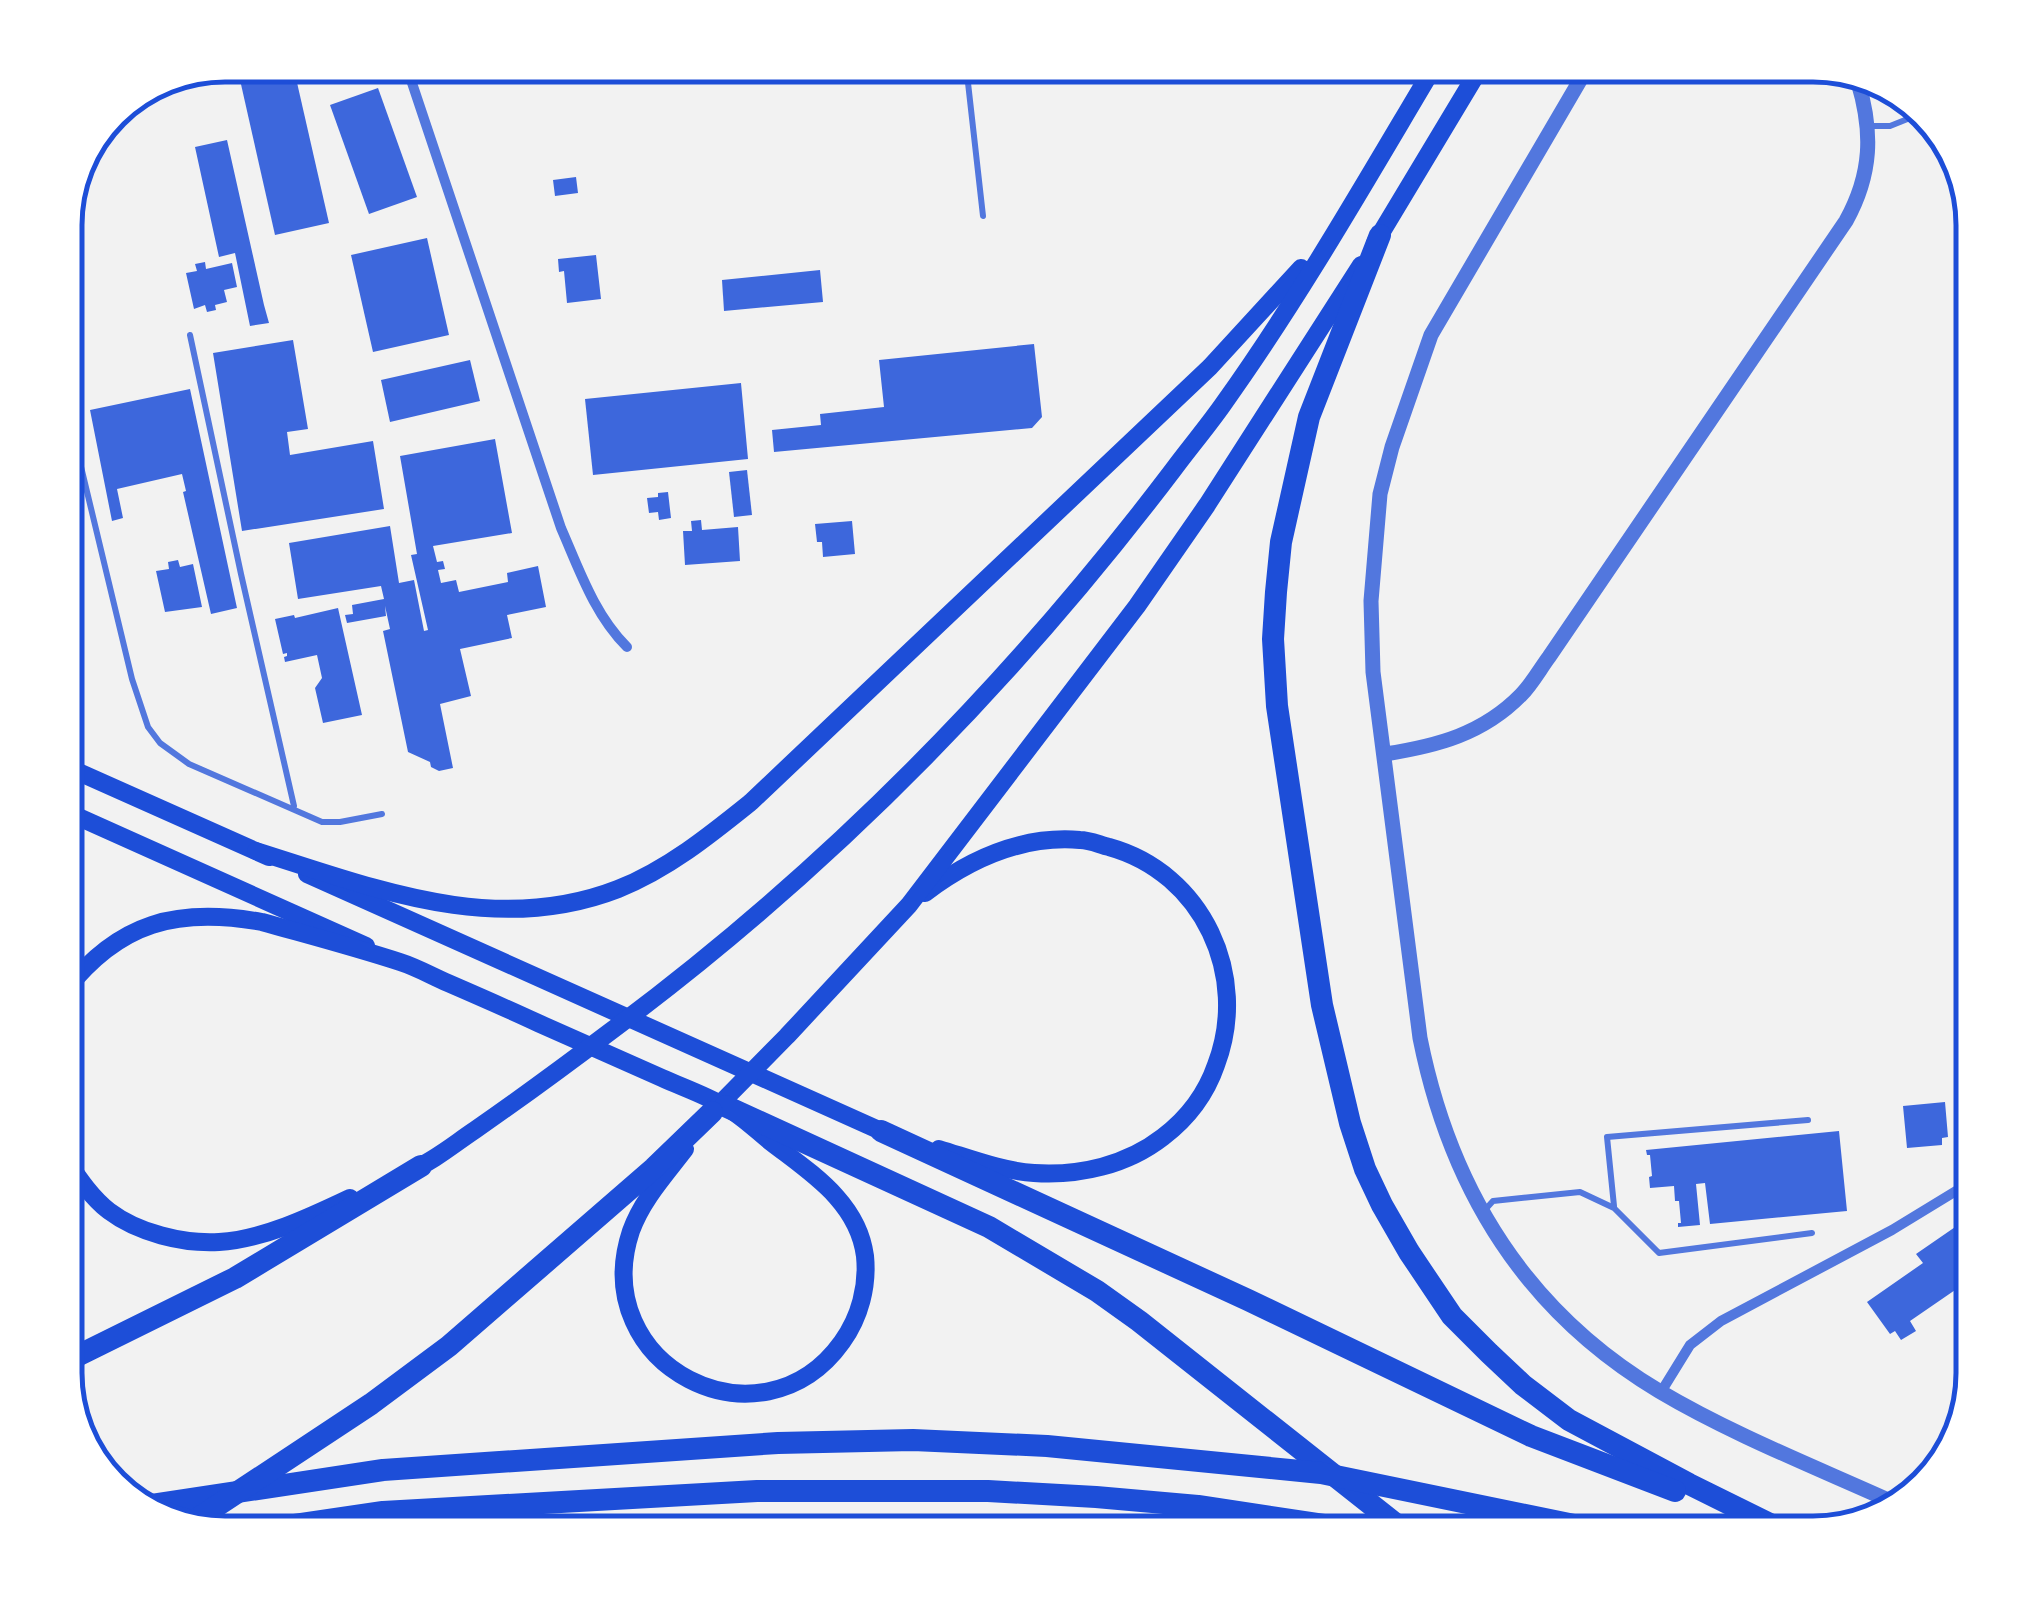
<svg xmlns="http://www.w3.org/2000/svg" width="2039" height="1598" viewBox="0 0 2039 1598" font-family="'Sofia Sans Condensed',sans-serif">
	<rect width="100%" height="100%" fill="#f2f2f2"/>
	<g fill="#3d67dc">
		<polygon points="266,65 293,65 329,223 275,235 238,71"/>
		<polygon points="378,88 417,197 369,214 330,105"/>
		<polygon points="227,140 264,305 269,323 250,326 235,253 219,257 195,147"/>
		<polygon points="576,177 578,193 555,196 553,180"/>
		<polygon points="427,238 449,335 373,352 351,255"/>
		<polygon points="596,255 601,299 567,303 564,271 559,272 558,259"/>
		<polygon points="205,262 206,269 232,263 237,287 224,290 227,302 215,305 216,310 207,312 205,305 194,309 186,273 197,271 195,264"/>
		<polygon points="820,270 823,302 724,311 722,280"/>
		<polygon points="293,340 308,429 287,432 290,455 373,441 384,509 242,531 213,353"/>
		<polygon points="1034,344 1042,417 1032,428 774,452 772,430 821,425 820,414 884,407 879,360"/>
		<polygon points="470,360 480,401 390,422 381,380"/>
		<polygon points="741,383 748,459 593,475 585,399"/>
		<polygon points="190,389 237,608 211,614 183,492 186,491 182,474 117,489 123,518 112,521 90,410"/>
		<polygon points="495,439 512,533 433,546 437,562 443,561 445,569 438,570 441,583 456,580 459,592 508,582 507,573 538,566 546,607 507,615 512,638 460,649 471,696 440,704 453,768 439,771 431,767 430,762 408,752 383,631 390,629 385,606 386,616 347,623 345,615 353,614 352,605 384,599 381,586 298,599 289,543 390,526 399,583 414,580 424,631 428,630 411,555 417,554 400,456"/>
		<polygon points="747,470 752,515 734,517 729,472"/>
		<polygon points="668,492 671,518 659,520 658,512 649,513 647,498 658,497 658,493"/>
		<polygon points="701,520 702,530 738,527 740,561 685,565 683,531 692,531 691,521"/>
		<polygon points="852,521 855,554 823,557 822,542 817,542 815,524"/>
		<polygon points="178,560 180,567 193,564 202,607 165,612 156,571 169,569 168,562"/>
		<polygon points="338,608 362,715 323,723 315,688 322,678 317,655 285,662 284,657 287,656 287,653 283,654 275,619 294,615 295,618"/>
		<polygon points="1945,1102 1948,1137 1942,1138 1942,1145 1907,1148 1903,1106"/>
		<polygon points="1839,1131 1847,1211 1710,1224 1705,1183 1696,1184 1700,1225 1678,1227 1678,1223 1681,1223 1679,1201 1675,1201 1674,1186 1650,1188 1649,1177 1652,1176 1650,1155 1647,1155 1646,1150"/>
		<polygon points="1974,1214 1974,1277 1910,1321 1916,1331 1901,1340 1895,1331 1890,1334 1867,1302 1923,1263 1916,1254"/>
	</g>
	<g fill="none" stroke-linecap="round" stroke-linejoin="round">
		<g stroke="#5277de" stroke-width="6">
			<polyline points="966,65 983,216"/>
			<polyline points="1870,126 1890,126 1925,112"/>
			<polyline points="190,335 241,574 294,806"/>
			<polyline points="65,400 132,679 148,727 160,743 189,764 322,822 340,822 382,814"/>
			<polyline points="1614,1206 1607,1137 1808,1120"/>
			<polyline points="1483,1212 1493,1201 1580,1192 1614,1208 1659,1253 1812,1233"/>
		</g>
		<g stroke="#5277de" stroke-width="10">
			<path d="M406 65 561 528C579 569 594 614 627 647"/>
			<polyline points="1661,1392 1690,1345 1721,1321 1892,1230 1974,1180"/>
		</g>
		<g stroke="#5277de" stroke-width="15">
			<path d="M1589 65 1431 335 1392 447 1380 494 1371 601 1373 672 1420 1038C1450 1188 1525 1311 1659 1391 1733 1435 1820 1469 1899 1505"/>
			<path d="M1385 754C1437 746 1483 734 1521 695 1532 684 1540 669 1549 657L1846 221C1872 174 1873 132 1858 82"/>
		</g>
		<g stroke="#1d4ed8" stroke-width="18">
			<polyline points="65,766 269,857"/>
			<polyline points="65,811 366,946"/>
			<polyline points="307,874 881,1131"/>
		</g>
		<g stroke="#1d4ed8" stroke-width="18">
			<polyline points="1375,243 1482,65"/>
			<path d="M256 851C374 888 495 937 618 889 668 869 710 835 751 802L1210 367 1301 268"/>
			<path d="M925 893C970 859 1022 835 1080 840 1090 840 1100 845 1109 847 1203 873 1250 976 1216 1065 1206 1094 1188 1118 1163 1137 1127 1165 1080 1176 1034 1173 1002 1171 969 1158 939 1149"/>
			<path d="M65 991C119 922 177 907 262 922 308 935 354 947 400 962 416 967 432 976 448 983 478 996 508 1009 538 1023 579 1041 621 1060 662 1078 682 1087 705 1095 724 1106 741 1115 757 1131 772 1143 811 1173 858 1202 865 1256 868 1286 860 1317 842 1342 761 1455 586 1366 631 1231 642 1200 666 1174 685 1149"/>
			<polyline points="712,1112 787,1036 909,905 1137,606 1207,505 1361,265"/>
			<path d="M65 1158C78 1177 91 1197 109 1211 138 1233 183 1244 219 1242 264 1239 310 1217 350 1198"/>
			<path d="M410 1171C434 1161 454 1144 475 1130 521 1098 566 1065 611 1031 824 873 1013 681 1173 470 1190 447 1208 426 1224 403 1301 295 1367 179 1435 65"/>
		</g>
		<g stroke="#1d4ed8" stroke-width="22">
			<polyline points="1380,235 1309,417 1281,542 1276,592 1273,639 1277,706 1322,1005 1350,1123 1365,1169 1382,1205 1409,1252 1452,1316 1489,1353 1523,1385 1569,1420 1689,1484 1788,1533"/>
			<polyline points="725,1106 989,1227 1097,1291 1139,1321 1407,1533"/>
			<polyline points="881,1131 1248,1300 1531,1436 1675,1491"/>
			<polyline points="65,1362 235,1278 421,1166"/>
			<polyline points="152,1505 383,1470 778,1443 913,1440 1047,1446 1321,1473 1613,1533"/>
			<polyline points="194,1521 371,1404 449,1346 654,1168 712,1112"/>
			<polyline points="240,1533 383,1512 757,1491 988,1491 1096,1497 1198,1506 1377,1533"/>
		</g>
	</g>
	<path d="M0 0H2039V1598H0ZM225 82H1813A143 143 0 0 1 1956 225V1373A143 143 0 0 1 1813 1516H225A143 143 0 0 1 82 1373V225A143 143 0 0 1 225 82Z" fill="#fff" fill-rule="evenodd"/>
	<path fill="none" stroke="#1d4ed8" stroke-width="5" d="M225 82H1813A143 143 0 0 1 1956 225V1373A143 143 0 0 1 1813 1516H225A143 143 0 0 1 82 1373V225A143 143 0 0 1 225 82Z"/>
</svg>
